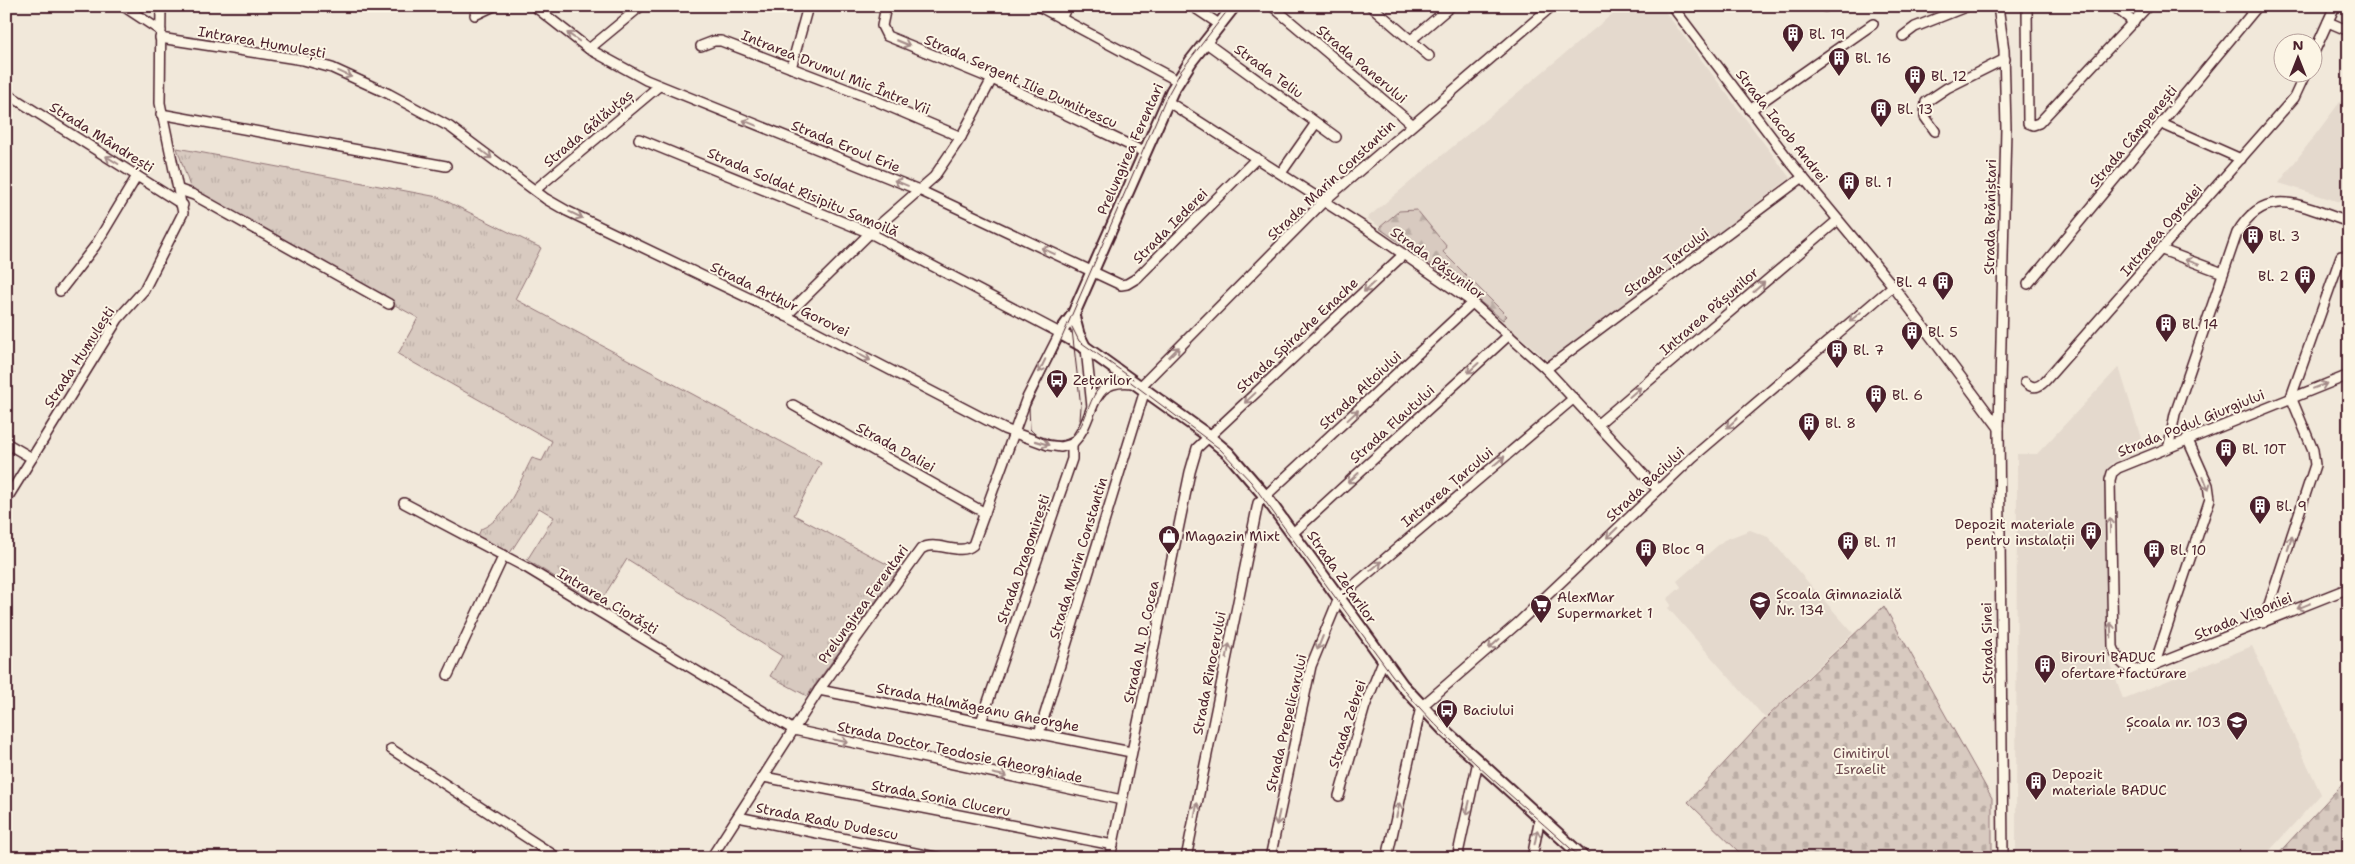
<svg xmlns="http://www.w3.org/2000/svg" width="2355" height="864" viewBox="0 0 2355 864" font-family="'Shantell Sans',sans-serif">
	<defs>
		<pattern id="grass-tufts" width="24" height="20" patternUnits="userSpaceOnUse" patternTransform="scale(1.25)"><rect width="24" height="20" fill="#d8cac0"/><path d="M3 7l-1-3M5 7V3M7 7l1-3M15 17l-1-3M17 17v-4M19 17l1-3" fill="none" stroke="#bbada5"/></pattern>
		<pattern id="forest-firs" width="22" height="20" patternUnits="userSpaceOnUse" patternTransform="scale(1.25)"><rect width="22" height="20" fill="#d8cac0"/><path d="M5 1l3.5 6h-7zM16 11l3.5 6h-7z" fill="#bbada5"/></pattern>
		<pattern id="cemetery-stones" width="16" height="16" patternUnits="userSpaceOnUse" patternTransform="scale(1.25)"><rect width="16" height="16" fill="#d8cac0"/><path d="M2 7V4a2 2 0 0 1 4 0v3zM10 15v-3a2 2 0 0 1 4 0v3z" fill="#bbada5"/></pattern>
	</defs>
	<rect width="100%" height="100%" fill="#f1e8da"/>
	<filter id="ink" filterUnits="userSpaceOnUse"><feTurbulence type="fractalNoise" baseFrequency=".02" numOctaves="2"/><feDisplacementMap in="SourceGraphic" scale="10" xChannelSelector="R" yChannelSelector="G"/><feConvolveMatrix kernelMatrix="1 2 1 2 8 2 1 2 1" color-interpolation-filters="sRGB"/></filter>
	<g filter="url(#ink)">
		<g fill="#e4d9cd">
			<polygon points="1622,6 1661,6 1790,178 1550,362 1453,280 1367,218"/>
			<polygon points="2349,90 2349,205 2279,183"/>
			<polygon points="2119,367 2144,448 2112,463 2105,473 2107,630 2110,661 2123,699 2252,646 2321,794 2263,858 2016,858 2017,454 2037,454"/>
			<polygon points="1750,530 1768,537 1853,633 1765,718 1668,608 1671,605 1667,599 1681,587 1677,581 1724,540"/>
		</g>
		<path fill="url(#grass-tufts)" stroke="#917476" d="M177 148 438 197 541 248 515 299 821 463 794 515 898 570 807 696 770 676 782 656 627 559 599 604 527 560 554 517 539 508 510 553 478 536 481 529C508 518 519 482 532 458L542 461 552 441 398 354 418 318 191 190Z"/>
		<polygon fill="url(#forest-firs)" stroke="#917476" points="1417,210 1447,247 1443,252 1507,316 1503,320 1453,280 1379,228 1399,211"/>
		<g fill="url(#cemetery-stones)" stroke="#917476">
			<polygon points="1884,606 1992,798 1992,858 1745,858 1688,802 1768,716"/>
			<polygon points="2349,777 2349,858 2274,858"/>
		</g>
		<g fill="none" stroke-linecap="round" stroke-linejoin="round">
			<g stroke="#4a1f2b" stroke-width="12">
				<g id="minor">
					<polyline points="123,6 161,31"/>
					<polyline points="534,6 589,49 646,80 919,190 1121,285 1127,284 1137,278 1257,158"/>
					<polyline points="886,6 882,26 887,36 992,79 1144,152"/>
					<polyline points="1038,6 1178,81"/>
					<polyline points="1192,6 1219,24"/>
					<polyline points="1272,6 1412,124"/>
					<polyline points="1371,6 1429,56"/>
					<polyline points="1672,6 1792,164 1893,286 1999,428"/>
					<polyline points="1824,6 1825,7"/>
					<polyline points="1998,6 2004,50 2006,128 1999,428 2003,858"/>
					<polyline points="2027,6 2028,123 2033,125 2039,123 2148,6"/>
					<polyline points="2113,6 2134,22"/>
					<polyline points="475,15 494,6"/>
					<polyline points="1061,19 1067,6"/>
					<polyline points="2328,22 2349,31"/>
					<polyline points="1903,36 1915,27 1968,6"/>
					<path d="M160 38 303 60 332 68 389 94 450 127 546 199 567 211 786 316 1004 429 1048 445 1061 447 1072 444C1098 418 1085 377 1134 383"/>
					<polyline points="1411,40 1451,6"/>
					<polyline points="1205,42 1336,137"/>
					<polyline points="701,46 714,41 721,41 867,97 961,137"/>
					<polyline points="589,49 641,6"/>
					<polyline points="2312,57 2335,6"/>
					<polyline points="791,68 807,10"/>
					<polyline points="6,93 183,205"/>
					<polyline points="1167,101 1367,229 1468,299 1546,369 1658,490"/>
					<polyline points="1750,110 1873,24"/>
					<polyline points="161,114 446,166"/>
					<polyline points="2162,124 2241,159"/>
					<polyline points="1935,131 1925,117 1926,102 1947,88 2005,59"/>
					<path d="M639 139 870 233 1060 333 1026 400 973 545C959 557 936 539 921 549L819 690 711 858"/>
					<polyline points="1281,173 1316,123"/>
					<polyline points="180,190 194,195 389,304"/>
					<polyline points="535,190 659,86"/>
					<polyline points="2162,250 2223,273"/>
					<polyline points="2028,284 2258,6"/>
					<polyline points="60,291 95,246 137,176"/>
					<polyline points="786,316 870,233 934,177 961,137 992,79"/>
					<polyline points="1086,348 1092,407"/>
					<polyline points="1546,369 1803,177"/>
					<path d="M2349 375 2118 468 2112 473 2110 480 2113 647C2120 665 2127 672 2147 668L2349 588"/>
					<path d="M2025 382C2032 389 2038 388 2045 381L2294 98 2306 72"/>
					<polyline points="1140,387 1324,201 1552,6"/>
					<polyline points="793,405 985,513"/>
					<polyline points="1598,424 1838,220"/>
					<polyline points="6,443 32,458"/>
					<path d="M2169 445 2175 414 2237 233C2267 182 2304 208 2349 222"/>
					<polyline points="6,500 118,319 144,290 183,213 160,103 161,6"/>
					<polyline points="404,503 527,568 794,730 1122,800"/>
					<polyline points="1293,533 1509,335"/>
					<polyline points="2263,623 2315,465 2313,450 2291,397 2341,256"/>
					<polyline points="2154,666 2210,499 2208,485 2187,438"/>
					<polyline points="448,675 504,555"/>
					<polyline points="819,690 1131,752"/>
					<polyline points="981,722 1072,459 1072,444"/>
					<polyline points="1039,733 1145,390"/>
					<polyline points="391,749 558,858"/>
					<polyline points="764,777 1113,845"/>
					<polyline points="1339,796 1365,706 1383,661"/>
					<polyline points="738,817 940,858"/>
					<polyline points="1110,858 1190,472 1197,448 1404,254"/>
					<polyline points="1186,858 1258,503 1472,303"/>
					<polyline points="1270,858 1311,666 1339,598 1574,398"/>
					<polyline points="1387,858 1421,707 1518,623 1693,457 1893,286"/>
					<polyline points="1457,858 1478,761"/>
					<polyline points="1532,858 1540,817"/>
				</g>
			</g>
			<g stroke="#4a1f2b" stroke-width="15">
				<g id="major">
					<polyline points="1234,6 1191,61 1172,91 1073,315 1060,333 1086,348 1203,432 1228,453 1265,496 1402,685 1446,732 1584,858"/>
					<polyline points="1073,315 1078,334 1084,346"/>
				</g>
			</g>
			<use href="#minor" stroke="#fcf5e5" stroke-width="9"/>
			<use href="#major" stroke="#fcf5e5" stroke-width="11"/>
			<g stroke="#4a1f2b" stroke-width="1">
				<path d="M1231 6 1181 71 1165 100 1057 349 1029 408 1030 429C1036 436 1044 441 1054 441 1088 443 1083 402 1102 385 1109 378 1119 378 1128 380L1220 449 1251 482 1392 675C1446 744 1517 799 1581 858"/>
				<polyline points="1072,327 1079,341 1133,379"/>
				<polyline points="1072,330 1081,407 1080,420"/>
			</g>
		</g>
		<defs><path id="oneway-shaft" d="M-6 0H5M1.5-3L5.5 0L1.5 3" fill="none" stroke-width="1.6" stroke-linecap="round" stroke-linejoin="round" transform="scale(1.25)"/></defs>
		<g stroke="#a38a88">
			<use href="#oneway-shaft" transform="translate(573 37) rotate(-145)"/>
			<use href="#oneway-shaft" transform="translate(903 43) rotate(22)"/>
			<use href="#oneway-shaft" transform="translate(345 74) rotate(24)"/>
			<use href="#oneway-shaft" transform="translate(750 123) rotate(-158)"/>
			<use href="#oneway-shaft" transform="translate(486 154) rotate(37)"/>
			<use href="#oneway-shaft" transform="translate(112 160) rotate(-148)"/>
			<use href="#oneway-shaft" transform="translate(901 183) rotate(-158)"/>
			<use href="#oneway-shaft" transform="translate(576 215) rotate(26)"/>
			<use href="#oneway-shaft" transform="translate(1048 251) rotate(-155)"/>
			<use href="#oneway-shaft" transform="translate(2192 262) rotate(-160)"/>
			<use href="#oneway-shaft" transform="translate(1369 287) rotate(137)"/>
			<use href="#oneway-shaft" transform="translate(1759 287) rotate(-41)"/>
			<use href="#oneway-shaft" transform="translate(1855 317) rotate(140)"/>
			<use href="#oneway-shaft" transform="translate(1174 352) rotate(-45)"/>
			<use href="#oneway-shaft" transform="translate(864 357) rotate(28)"/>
			<use href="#oneway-shaft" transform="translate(1042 366) rotate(116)"/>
			<use href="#oneway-shaft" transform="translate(1473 368) rotate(138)"/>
			<use href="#oneway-shaft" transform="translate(2320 386) rotate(-21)"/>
			<use href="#oneway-shaft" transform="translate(1635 392) rotate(-41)"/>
			<use href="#oneway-shaft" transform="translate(1250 398) rotate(137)"/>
			<use href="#oneway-shaft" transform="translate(1353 415) rotate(-43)"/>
			<use href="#oneway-shaft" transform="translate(1732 423) rotate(138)"/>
			<use href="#oneway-shaft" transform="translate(1042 443) rotate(17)"/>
			<use href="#oneway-shaft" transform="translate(1499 461) rotate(-40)"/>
			<use href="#oneway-shaft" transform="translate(1353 478) rotate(138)"/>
			<use href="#oneway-shaft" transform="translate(2206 483) rotate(69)"/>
			<use href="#oneway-shaft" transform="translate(2110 525) rotate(-90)"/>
			<use href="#oneway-shaft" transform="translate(1612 533) rotate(136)"/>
			<use href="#oneway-shaft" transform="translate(2290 543) rotate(-72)"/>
			<use href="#oneway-shaft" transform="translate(1376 566) rotate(-40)"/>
			<use href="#oneway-shaft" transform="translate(2304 606) rotate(158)"/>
			<use href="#oneway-shaft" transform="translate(2111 630) rotate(-92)"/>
			<use href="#oneway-shaft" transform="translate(1320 643) rotate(112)"/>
			<use href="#oneway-shaft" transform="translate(1494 644) rotate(138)"/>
			<use href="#oneway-shaft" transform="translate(1228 651) rotate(-79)"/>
			<use href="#oneway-shaft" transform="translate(841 741) rotate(12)"/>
			<use href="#oneway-shaft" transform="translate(1000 775) rotate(12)"/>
			<use href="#oneway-shaft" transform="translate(1468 808) rotate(103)"/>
			<use href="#oneway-shaft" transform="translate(1196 810) rotate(-79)"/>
			<use href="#oneway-shaft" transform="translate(1398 810) rotate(-77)"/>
			<use href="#oneway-shaft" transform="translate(1278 818) rotate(102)"/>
			<use href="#oneway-shaft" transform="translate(1536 837) rotate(-79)"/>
		</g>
	</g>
	<defs>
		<g id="building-pin" transform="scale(1.125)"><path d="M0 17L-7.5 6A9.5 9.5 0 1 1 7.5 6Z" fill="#4a1f2b" stroke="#fcf5e5"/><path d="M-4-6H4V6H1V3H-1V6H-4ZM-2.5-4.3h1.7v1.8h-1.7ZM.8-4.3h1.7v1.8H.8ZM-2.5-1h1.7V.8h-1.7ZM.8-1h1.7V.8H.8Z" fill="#fff"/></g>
		<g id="bus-pin" transform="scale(1.125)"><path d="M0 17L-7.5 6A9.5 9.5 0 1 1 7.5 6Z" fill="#4a1f2b" stroke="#fcf5e5"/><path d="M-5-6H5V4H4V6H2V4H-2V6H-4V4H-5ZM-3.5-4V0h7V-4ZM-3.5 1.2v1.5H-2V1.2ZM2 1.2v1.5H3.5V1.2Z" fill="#fff"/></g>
		<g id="shop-pin" transform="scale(1.125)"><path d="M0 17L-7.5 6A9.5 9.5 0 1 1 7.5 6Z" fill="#4a1f2b" stroke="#fcf5e5"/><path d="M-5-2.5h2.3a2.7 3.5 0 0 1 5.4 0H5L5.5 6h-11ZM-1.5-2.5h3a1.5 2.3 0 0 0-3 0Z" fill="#fff"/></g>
		<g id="school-pin" transform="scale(1.125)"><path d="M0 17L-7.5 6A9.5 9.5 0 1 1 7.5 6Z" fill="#4a1f2b" stroke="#fcf5e5"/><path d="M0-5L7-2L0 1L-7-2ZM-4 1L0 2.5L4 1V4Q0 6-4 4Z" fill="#fff"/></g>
		<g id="supermarket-pin" transform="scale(1.125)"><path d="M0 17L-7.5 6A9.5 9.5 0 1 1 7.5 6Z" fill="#4a1f2b" stroke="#fcf5e5"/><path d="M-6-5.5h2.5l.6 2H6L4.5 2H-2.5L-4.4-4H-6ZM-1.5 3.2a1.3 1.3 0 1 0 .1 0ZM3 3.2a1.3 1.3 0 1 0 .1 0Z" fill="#fff"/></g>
	</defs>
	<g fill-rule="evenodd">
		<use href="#building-pin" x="1793" y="34"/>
		<use href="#building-pin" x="1839" y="58"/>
		<use href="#building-pin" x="1915" y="76"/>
		<use href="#building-pin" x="1881" y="109"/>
		<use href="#building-pin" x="1849" y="182"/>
		<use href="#building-pin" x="2253" y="236"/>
		<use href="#building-pin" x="2305" y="276"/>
		<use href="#building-pin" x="1943" y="282"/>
		<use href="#building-pin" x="2166" y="324"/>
		<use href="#building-pin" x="1912" y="332"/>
		<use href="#building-pin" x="1837" y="350"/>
		<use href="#bus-pin" x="1057" y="380"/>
		<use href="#building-pin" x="1876" y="395"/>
		<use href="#building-pin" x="1809" y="423"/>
		<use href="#building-pin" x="2226" y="449"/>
		<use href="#building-pin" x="2260" y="506"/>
		<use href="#building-pin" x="2091" y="532"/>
		<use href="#shop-pin" x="1169" y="536"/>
		<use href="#building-pin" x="1848" y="542"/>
		<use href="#building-pin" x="1646" y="549"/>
		<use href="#building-pin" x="2154" y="550"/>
		<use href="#school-pin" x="1760" y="602"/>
		<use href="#supermarket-pin" x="1541" y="605"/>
		<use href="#building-pin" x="2045" y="665"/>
		<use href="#bus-pin" x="1447" y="710"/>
		<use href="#school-pin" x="2237" y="722"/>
		<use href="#building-pin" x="2036" y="782"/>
	</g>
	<g text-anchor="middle" stroke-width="4" stroke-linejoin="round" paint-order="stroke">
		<g font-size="14" fill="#4a1f2b" stroke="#fcf5e5" text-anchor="start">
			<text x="1809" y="39">Bl. 19</text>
			<text x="1855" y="63">Bl. 16</text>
			<text x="1931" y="81">Bl. 12</text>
			<text x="1897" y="114">Bl. 13</text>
			<text x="1865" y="187">Bl. 1</text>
			<text x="2269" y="241">Bl. 3</text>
			<text x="2289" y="281" text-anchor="end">Bl. 2</text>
			<text x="1927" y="287" text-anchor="end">Bl. 4</text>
			<text x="2182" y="329">Bl. 14</text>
			<text x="1928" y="337">Bl. 5</text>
			<text x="1853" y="355">Bl. 7</text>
			<text x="1073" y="385">Zețarilor</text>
			<text x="1892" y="400">Bl. 6</text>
			<text x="1825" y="428">Bl. 8</text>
			<text x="2242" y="454">Bl. 10T</text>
			<text x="2276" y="511">Bl. 9</text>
			<text x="2075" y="529" text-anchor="end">Depozit materiale<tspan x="2075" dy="16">pentru instalații</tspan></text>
			<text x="1185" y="541">Magazin Mixt</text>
			<text x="1864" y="547">Bl. 11</text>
			<text x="1662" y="554">Bloc 9</text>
			<text x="2170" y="555">Bl. 10</text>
			<text x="1776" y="599">Școala Gimnazială<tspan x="1776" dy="16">Nr. 134</tspan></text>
			<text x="1557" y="602">AlexMar<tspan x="1557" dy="16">Supermarket 1</tspan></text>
			<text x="2061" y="662">Birouri BADUC<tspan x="2061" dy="16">ofertare+facturare</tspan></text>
			<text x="1463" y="715">Baciului</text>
			<text x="2221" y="727" text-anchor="end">Școala nr. 103</text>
			<text x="2052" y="779">Depozit<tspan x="2052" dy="16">materiale BADUC</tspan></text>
		</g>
		<g font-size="14" fill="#4a1f2b" stroke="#fcf5e5">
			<text transform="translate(262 42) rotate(10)" y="5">Intrarea Humulești</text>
			<text transform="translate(1362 64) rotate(40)" y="5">Strada Panerului</text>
			<text transform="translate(1269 71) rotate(36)" y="5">Strada Teliu</text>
			<text transform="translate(836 72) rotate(22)" y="5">Intrarea Drumul Mic Între Vii</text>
			<text transform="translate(1021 81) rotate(24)" y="5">Strada Sergent Ilie Dumitrescu</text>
			<text transform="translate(1782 126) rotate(52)" y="5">Strada Iacob Andrei</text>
			<text transform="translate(588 128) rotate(-40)" y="5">Strada Gălăuțaș</text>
			<text transform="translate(2133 136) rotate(-50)" y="5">Strada Câmpenești</text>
			<text transform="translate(102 137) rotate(32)" y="5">Strada Mândrești</text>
			<text transform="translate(846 146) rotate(22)" y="5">Strada Eroul Erie</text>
			<text transform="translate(1130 149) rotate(-66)" y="5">Prelungirea Ferentari</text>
			<text transform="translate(1331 180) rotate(-43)" y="5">Strada Marin Constantin</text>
			<text transform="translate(803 192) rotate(23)" y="5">Strada Soldat Risipitu Samoilă</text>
			<text transform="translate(1990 217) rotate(-89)" y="5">Strada Brăniștari</text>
			<text transform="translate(1170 226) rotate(-45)" y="5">Strada Iederei</text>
			<text transform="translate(2161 230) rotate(-49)" y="5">Intrarea Ogradei</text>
			<text transform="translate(1666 262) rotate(-37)" y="5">Strada Țarcului</text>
			<text transform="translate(1438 263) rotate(36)" y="5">Strada Pășunilor</text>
			<text transform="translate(780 299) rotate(26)" y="5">Strada Arthur Gorovei</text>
			<text transform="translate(1709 311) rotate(-41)" y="5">Intrarea Pășunilor</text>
			<text transform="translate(1297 335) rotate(-43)" y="5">Strada Spirache Enache</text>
			<text transform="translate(79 357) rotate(-57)" y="5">Strada Humulești</text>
			<text transform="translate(1360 390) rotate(-43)" y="5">Strada Altoiului</text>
			<text transform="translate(2191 423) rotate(-22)" y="5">Strada Podul Giurgiului</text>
			<text transform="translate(1392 424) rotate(-42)" y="5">Strada Flautului</text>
			<text transform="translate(896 447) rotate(29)" y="5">Strada Daliei</text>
			<text transform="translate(1645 484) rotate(-43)" y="5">Strada Baciului</text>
			<text transform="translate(1447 487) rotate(-40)" y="5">Intrarea Țarcului</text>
			<text transform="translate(1078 558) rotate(-73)" y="5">Strada Marin Constantin</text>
			<text transform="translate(1023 559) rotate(-71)" y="5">Strada Dragomirești</text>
			<text transform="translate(1342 577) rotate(55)" y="5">Strada Zețarilor</text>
			<text transform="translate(608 601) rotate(31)" y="5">Intrarea Ciorăști</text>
			<text transform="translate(863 604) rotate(-54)" y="5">Prelungirea Ferentari</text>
			<text transform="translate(2243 616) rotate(-22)" y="5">Strada Vigoniei</text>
			<text transform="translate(1141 642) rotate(-78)" y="5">Strada N. D. Cocea</text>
			<text transform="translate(1987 643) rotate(-91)" y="5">Strada Șinei</text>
			<text transform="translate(1209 673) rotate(-79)" y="5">Strada Rinocerului</text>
			<text transform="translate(978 707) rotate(11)" y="5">Strada Halmăgeanu Gheorghe</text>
			<text transform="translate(1286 723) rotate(-77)" y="5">Strada Prepelicarului</text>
			<text transform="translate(1347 724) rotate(-72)" y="5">Strada Zebrei</text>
			<text transform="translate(960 752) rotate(12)" y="5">Strada Doctor Teodosie Gheorghiade</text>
			<text transform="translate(941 798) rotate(11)" y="5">Strada Sonia Cluceru</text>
			<text transform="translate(827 821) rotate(11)" y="5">Strada Radu Dudescu</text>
		</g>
		<g font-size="14" fill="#6e4a50" stroke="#fcf5e5">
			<text x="1861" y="758">Cimitirul<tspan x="1861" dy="16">Israelit</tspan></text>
		</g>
	</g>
	<rect width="2355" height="864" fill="none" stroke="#fcf5e5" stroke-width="25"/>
	<rect x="12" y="12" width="2330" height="839" fill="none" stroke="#4a1f2b" stroke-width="2" filter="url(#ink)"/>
	<g transform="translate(2298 58)"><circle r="24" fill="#fcf5e5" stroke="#b59f9b"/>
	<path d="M0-4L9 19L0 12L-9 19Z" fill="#4a1f2b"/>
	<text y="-8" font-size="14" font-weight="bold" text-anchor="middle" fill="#4a1f2b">N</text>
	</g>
</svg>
